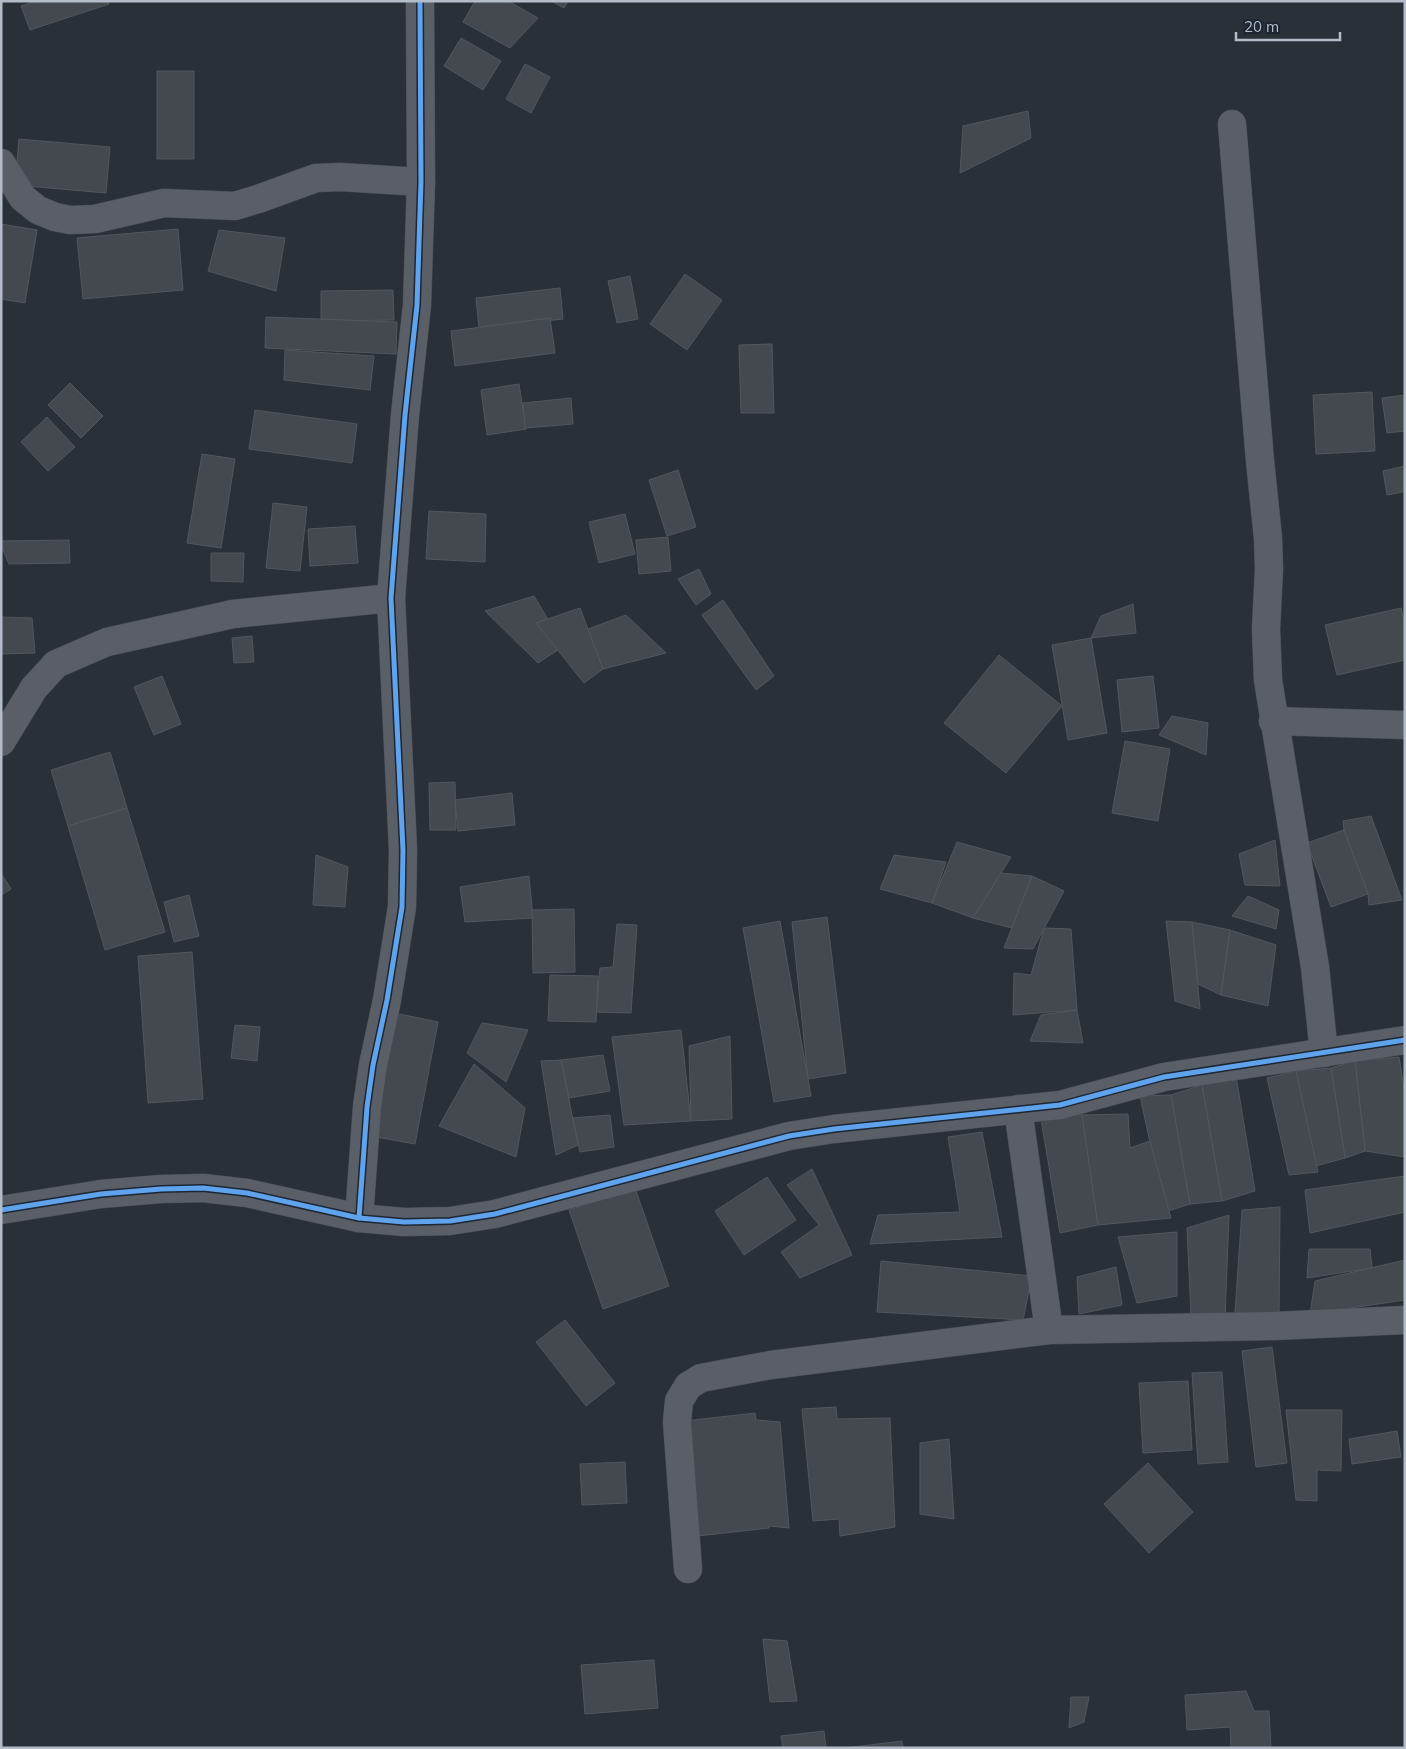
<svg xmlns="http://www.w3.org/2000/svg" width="1406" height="1749" viewBox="0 0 1406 1749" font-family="Mulish,sans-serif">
	<rect width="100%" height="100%" fill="#2a3038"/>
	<g fill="#444950" stroke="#52575f">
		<polygon points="36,1 108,1 109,4 30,30 21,6"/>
		<polygon points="475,1 508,1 538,18 510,48 463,22"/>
		<polygon points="551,1 568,1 564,8"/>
		<polygon points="461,38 501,61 483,90 444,66"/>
		<polygon points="525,64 550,77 531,113 506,99"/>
		<rect x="157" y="71" width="37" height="88"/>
		<polygon points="1028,111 1031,138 960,173 963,126"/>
		<polygon points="19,139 110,147 106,193 15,185"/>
		<polygon points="1,224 37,230 25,303 1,299"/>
		<polygon points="178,229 183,290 83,299 77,238"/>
		<polygon points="219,230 285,238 276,291 208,271"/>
		<polygon points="685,274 722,300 687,350 650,324"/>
		<polygon points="630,276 638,319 617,323 608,281"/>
		<polygon points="560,288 563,319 479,328 476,298"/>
		<polygon points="393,290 394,320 321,321 321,291"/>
		<polygon points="266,317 397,322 396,354 265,348"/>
		<polygon points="550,318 555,353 455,366 451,331"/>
		<polygon points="772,344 774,413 741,413 739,345"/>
		<polygon points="285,350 374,356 370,390 284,380"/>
		<polygon points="70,383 103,416 81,438 48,405"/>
		<polygon points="519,384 526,429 487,435 481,390"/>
		<polygon points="1372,392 1375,451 1316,454 1313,395"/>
		<polygon points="1405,395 1405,431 1387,433 1382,398"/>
		<polygon points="571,398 573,424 525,428 523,403"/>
		<polygon points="255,410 357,424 352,463 249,449"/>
		<polygon points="47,417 75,447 48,471 21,442"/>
		<polygon points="202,454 235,459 221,548 187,543"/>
		<polygon points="1405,466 1403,492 1387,495 1383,471"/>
		<polygon points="678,470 696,527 667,536 649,480"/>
		<polygon points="273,503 307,507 300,571 266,568"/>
		<polygon points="429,511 486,514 485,562 426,559"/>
		<polygon points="625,514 635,554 599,563 589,522"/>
		<polygon points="355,526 358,563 310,566 308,529"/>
		<polygon points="668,537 671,571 639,574 636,540"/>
		<polygon points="69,540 70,563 9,564 1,545 1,541"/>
		<polygon points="211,553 244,553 243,582 211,581"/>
		<polygon points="699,569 711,594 696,605 678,579"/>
		<polygon points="534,596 564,646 538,663 485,611"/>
		<polygon points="723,600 774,676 756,690 702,615"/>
		<polygon points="1133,604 1136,633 1091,638 1101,616"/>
		<polygon points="580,608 603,669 584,683 536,623"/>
		<polygon points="1401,608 1405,624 1405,660 1337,675 1325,625"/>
		<polygon points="626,615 666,653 603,669 588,629"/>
		<polygon points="1,617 32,618 35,653 1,654"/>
		<polygon points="252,636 254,662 234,663 232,638"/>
		<polygon points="1091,638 1107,733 1068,740 1052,645"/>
		<polygon points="999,655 1062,706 1006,773 944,723"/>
		<polygon points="162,676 181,724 154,735 134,687"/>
		<polygon points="1153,676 1159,728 1122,732 1117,680"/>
		<polygon points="1172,716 1208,723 1206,755 1159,735"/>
		<polygon points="1125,741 1170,749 1158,821 1112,813"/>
		<polygon points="110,752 127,808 68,826 51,770"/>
		<polygon points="455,782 456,830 430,830 429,783"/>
		<polygon points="512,793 515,825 458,831 455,800"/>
		<polygon points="127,808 165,932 105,950 68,826"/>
		<polygon points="1371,816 1402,900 1369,905 1368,894 1344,830 1343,821"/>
		<polygon points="1344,830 1368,894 1331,907 1307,843"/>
		<polygon points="1275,840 1280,886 1245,885 1239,854"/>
		<polygon points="957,842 1011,857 973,918 932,903"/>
		<polygon points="316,855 348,867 345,907 313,905"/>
		<polygon points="894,855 946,862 932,903 880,889"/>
		<polygon points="1,873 11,889 1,895"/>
		<polygon points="1001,873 1032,876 1012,928 973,918"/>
		<polygon points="529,876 533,918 465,922 460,887"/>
		<polygon points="1032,876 1064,891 1033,949 1004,948"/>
		<polygon points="189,895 199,936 174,942 164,902"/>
		<polygon points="1248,896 1279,910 1276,929 1232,916"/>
		<polygon points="574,909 575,972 533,973 532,910"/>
		<polygon points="827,917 846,1073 808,1079 792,922"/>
		<polygon points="780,921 811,1096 774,1102 743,928"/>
		<polygon points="1166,921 1192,922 1200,1009 1175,1001"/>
		<polygon points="1192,922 1230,930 1221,995 1198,984"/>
		<polygon points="617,924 637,925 631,1013 596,1012 600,968 613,967"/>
		<polygon points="1044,928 1071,929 1077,1010 1013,1015 1014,973 1031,975"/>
		<polygon points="1230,930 1276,945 1268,1006 1221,995"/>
		<polygon points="192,952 203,1099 148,1103 138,956"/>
		<polygon points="550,975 598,976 596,1022 548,1021"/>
		<polygon points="1077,1010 1083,1043 1030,1041 1041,1015"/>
		<polygon points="395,1013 438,1022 415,1144 371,1136"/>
		<polygon points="482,1023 528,1030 506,1082 467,1053"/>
		<polygon points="235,1025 260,1027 257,1061 231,1058"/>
		<polygon points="681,1030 691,1121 624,1125 612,1037"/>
		<polygon points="730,1036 732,1119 691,1121 689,1046"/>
		<polygon points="603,1055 610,1091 569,1098 561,1060"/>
		<polygon points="1399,1057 1405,1095 1405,1157 1365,1151 1355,1061"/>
		<polygon points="561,1060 578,1145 556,1155 541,1061"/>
		<polygon points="1355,1061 1365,1151 1345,1158 1331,1068"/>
		<polygon points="474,1064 525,1108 516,1157 439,1126"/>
		<polygon points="1331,1068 1345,1158 1316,1166 1296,1071"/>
		<polygon points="1296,1071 1318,1172 1289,1175 1267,1078"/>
		<polygon points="1236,1076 1255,1191 1222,1201 1202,1085"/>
		<polygon points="1202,1085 1222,1201 1190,1204 1171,1095"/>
		<polygon points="1171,1095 1190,1204 1165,1212 1140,1096"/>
		<polygon points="1081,1103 1098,1225 1060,1233 1040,1113"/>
		<polygon points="1128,1114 1130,1148 1150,1141 1171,1218 1098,1225 1082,1115"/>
		<polygon points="610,1115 614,1147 580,1152 573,1118"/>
		<polygon points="982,1132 1002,1237 870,1244 878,1215 960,1212 948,1137"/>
		<polygon points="812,1169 852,1255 800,1278 781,1252 819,1225 787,1185"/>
		<polygon points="1405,1176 1405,1212 1310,1233 1305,1190"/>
		<polygon points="767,1177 796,1220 744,1255 715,1211"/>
		<polygon points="635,1188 669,1286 603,1309 569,1210"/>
		<polygon points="1280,1207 1279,1318 1235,1312 1242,1210"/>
		<polygon points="1229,1215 1225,1319 1191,1315 1187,1228"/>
		<polygon points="1177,1232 1177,1296 1137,1303 1118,1237"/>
		<polygon points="1309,1249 1370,1249 1372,1268 1307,1278"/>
		<polygon points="1405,1260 1405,1300 1310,1314 1315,1281"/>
		<polygon points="881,1261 1032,1276 1023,1320 877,1312"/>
		<polygon points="1116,1267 1122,1305 1079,1314 1077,1277"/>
		<polygon points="565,1320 615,1383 586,1406 536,1342"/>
		<polygon points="1272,1347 1287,1463 1256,1467 1242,1351"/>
		<polygon points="1222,1372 1228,1462 1198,1464 1192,1373"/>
		<polygon points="1188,1381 1192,1450 1143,1453 1139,1383"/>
		<polygon points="836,1407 837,1419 890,1418 895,1527 840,1536 839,1519 813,1521 802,1409"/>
		<polygon points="1286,1410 1342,1410 1341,1471 1317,1470 1317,1501 1296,1500"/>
		<polygon points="755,1413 756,1420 780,1422 789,1528 769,1526 769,1528 698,1536 685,1421"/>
		<polygon points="1397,1431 1401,1457 1352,1464 1349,1439"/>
		<polygon points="949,1439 954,1519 920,1514 920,1443"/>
		<polygon points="625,1462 627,1503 582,1505 580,1464"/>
		<polygon points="1148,1463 1193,1512 1149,1553 1104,1504"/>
		<polygon points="763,1639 787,1641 797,1701 770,1702"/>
		<polygon points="654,1660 658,1708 585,1714 581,1665"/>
		<polygon points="1246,1691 1254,1711 1269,1711 1271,1748 1231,1748 1230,1727 1187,1730 1185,1695"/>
		<polygon points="1071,1697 1089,1697 1084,1722 1069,1728"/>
		<polygon points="824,1731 826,1748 783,1748 781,1736"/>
		<polygon points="902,1741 903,1748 845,1748"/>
	</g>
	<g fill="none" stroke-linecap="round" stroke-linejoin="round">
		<g stroke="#484c53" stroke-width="29">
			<g id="street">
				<polyline points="1232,124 1260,461 1268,538 1269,569 1266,629 1268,680 1315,967 1324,1053"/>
				<polyline points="1,163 23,198 38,210 55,217 70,220 95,219 164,203 235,206 258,199 316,178 340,177 421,182"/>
				<polyline points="1273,721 1405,725"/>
				<polyline points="1,742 34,688 56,664 107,642 233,614 391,598"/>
				<polyline points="1018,1109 1049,1330"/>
				<polyline points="1,1210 101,1194 161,1189 203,1188 247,1193 359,1218 404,1222 450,1221 495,1214 789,1136 834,1129 1060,1105 1164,1077 1405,1040"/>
				<polyline points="359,1218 367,1107 373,1065 387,1000 402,907 403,850 391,598 405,415 417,305 421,182 420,1"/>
				<polyline points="688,1569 677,1422 679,1401 688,1386 701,1378 771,1365 1049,1330 1274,1326 1405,1320"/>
			</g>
		</g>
		<use href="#street" stroke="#5a5e66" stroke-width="28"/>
		<g stroke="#1d2633" stroke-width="8">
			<g id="cycleway">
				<polyline points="1,1210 101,1194 161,1189 203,1188 247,1193 359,1218 404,1222 450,1221 495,1214 789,1136 834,1129 1060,1105 1164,1077 1405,1040"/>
				<polyline points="359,1218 367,1107 373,1065 387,1000 402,907 403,850 391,598 405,415 417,305 421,182 420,1"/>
			</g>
		</g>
		<use href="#cycleway" stroke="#60a3ed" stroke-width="5"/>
	</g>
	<rect width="1406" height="1749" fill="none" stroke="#b4bcc9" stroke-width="5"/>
	<path d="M1236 32v8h104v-8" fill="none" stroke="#b4bcc9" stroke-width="2.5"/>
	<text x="1244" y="32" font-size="15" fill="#b4bcc9" stroke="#1d2633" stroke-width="4" paint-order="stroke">20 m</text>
</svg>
